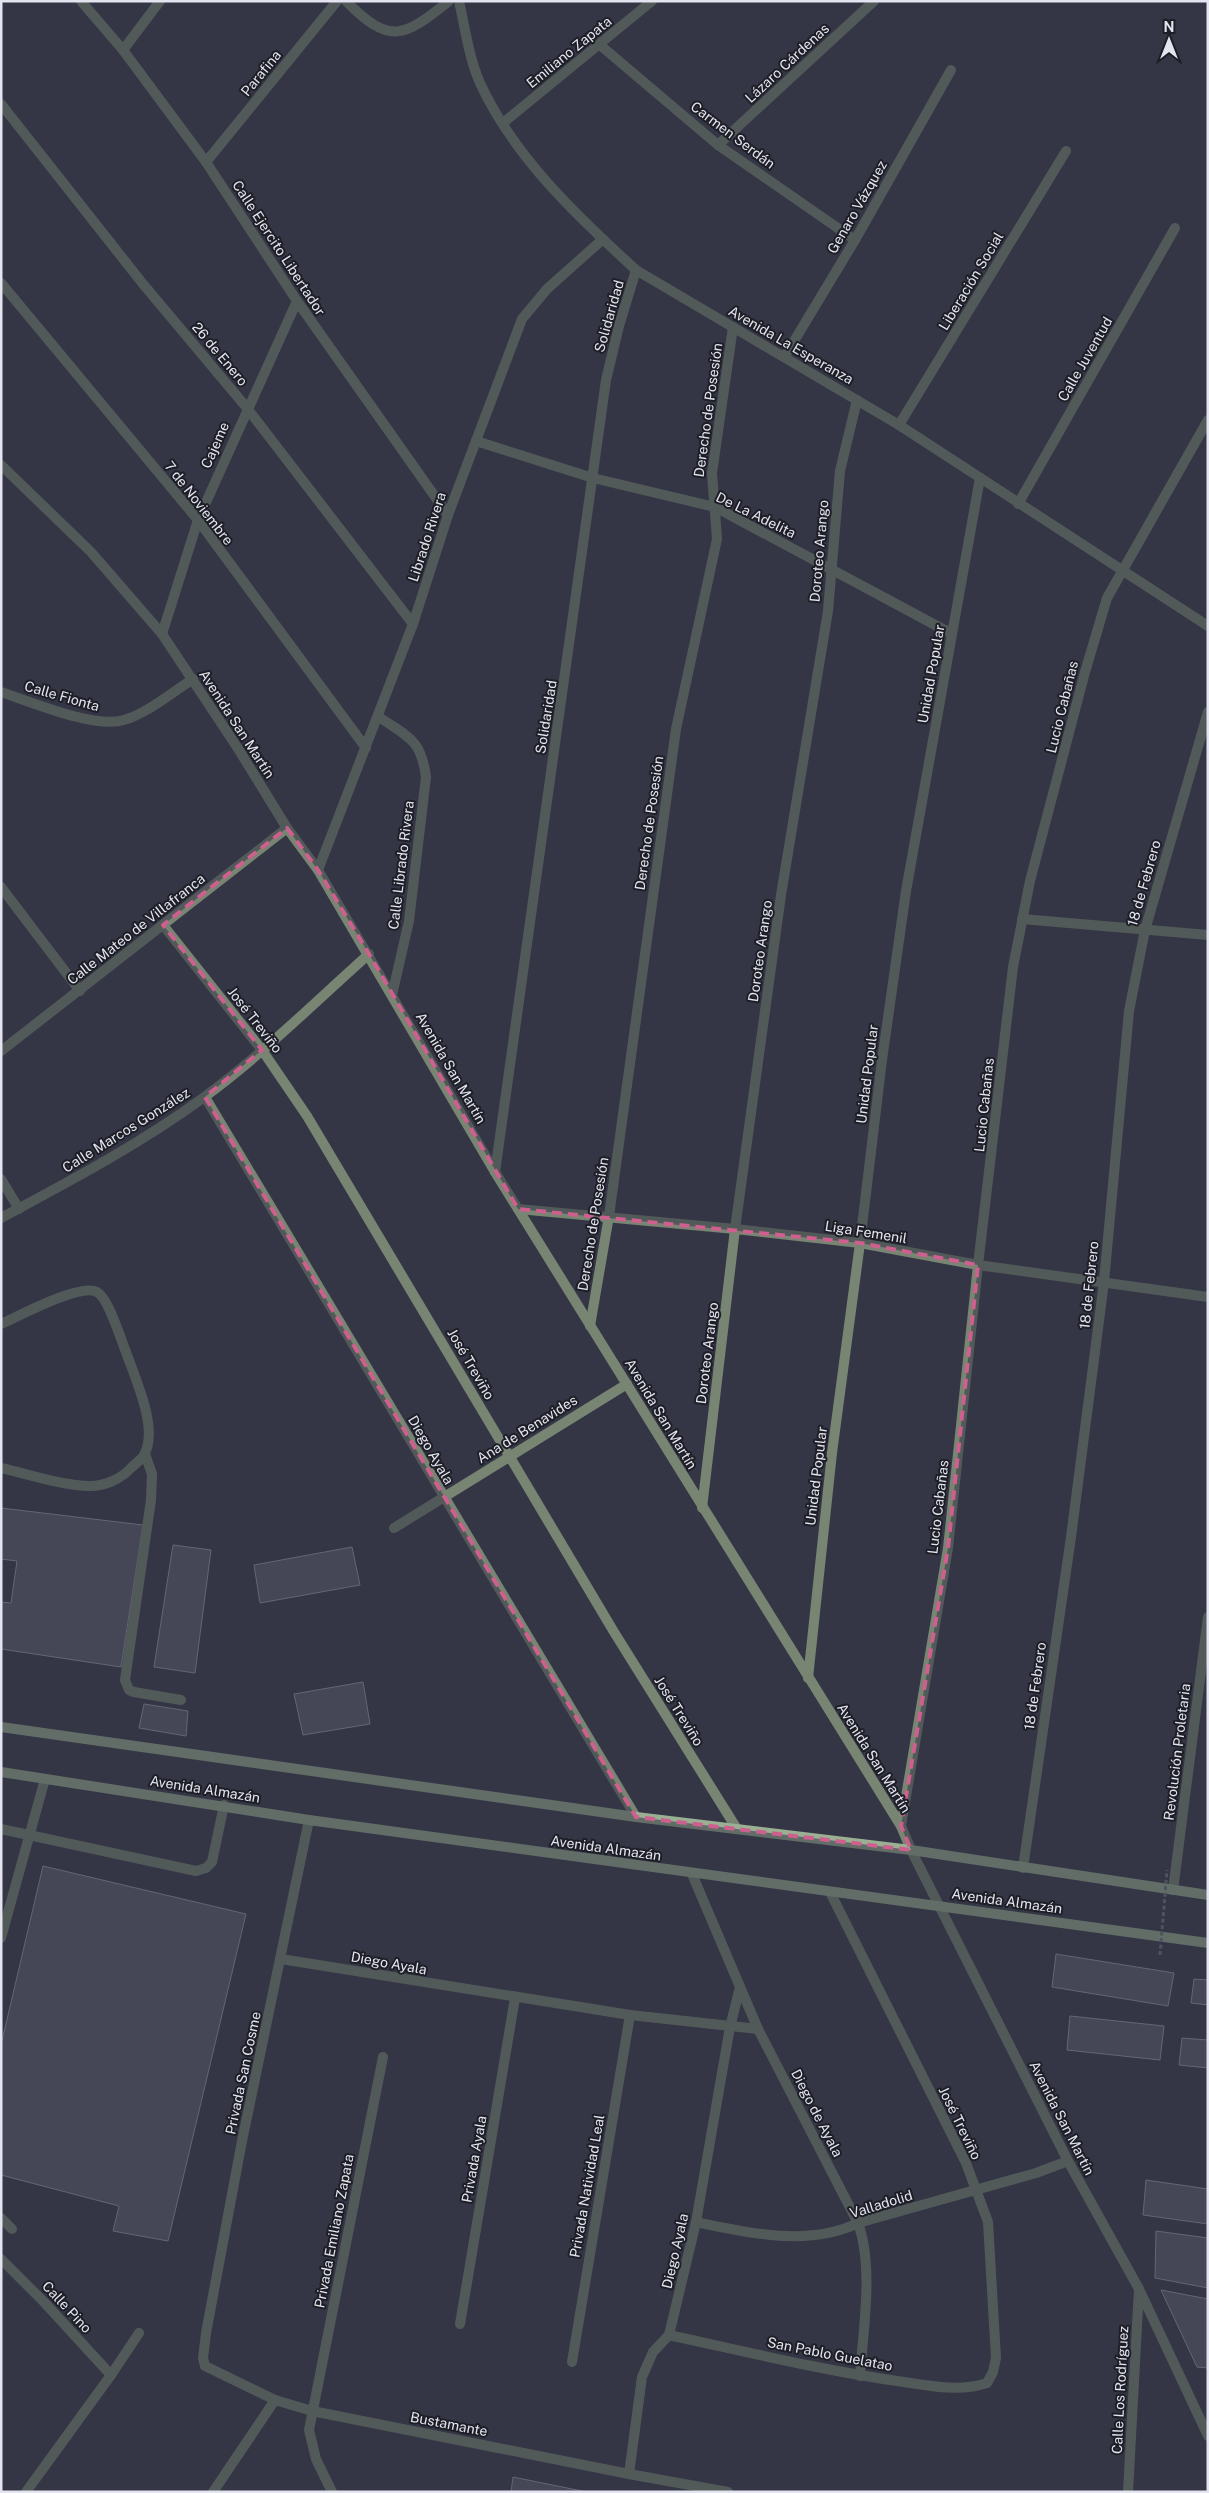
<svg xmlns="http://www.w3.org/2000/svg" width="1209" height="2493" viewBox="0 0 1209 2493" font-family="'Public Sans',sans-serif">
	<rect width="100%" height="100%" fill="#343646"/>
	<g fill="#595b6d" stroke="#9c9eb2">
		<polygon points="1,1508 143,1525 121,1667 1,1649 1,1602 11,1603 17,1561 1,1559"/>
		<polygon points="173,1545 211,1550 195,1673 154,1667"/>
		<polygon points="352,1547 360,1585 260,1603 254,1565"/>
		<polygon points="363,1682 370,1724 303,1735 294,1694"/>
		<polygon points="144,1704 188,1711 186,1736 139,1728"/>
		<polygon points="43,1866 246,1914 168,2241 113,2231 119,2206 1,2175 1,2045"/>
		<polygon points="1056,1954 1174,1973 1168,2006 1052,1987"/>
		<polygon points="1194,1979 1208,1980 1208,2005 1191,2003"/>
		<polygon points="1070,2016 1164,2026 1160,2060 1067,2050"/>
		<polygon points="1182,2038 1208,2040 1208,2068 1179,2065"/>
		<polygon points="1146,2180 1208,2189 1208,2224 1143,2215"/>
		<polygon points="1156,2231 1208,2238 1208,2288 1155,2278"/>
		<polygon points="1161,2290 1208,2299 1208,2368 1197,2367"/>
		<polygon points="513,2477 587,2492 511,2492"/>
	</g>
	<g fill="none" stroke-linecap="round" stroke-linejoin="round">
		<g stroke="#778572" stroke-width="10">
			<path d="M1 1324C19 1316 80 1283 97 1292 108 1297 121 1340 126 1352 135 1378 159 1429 144 1455 142 1459 135 1464 131 1468 121 1479 105 1486 90 1486 63 1486 28 1474 1 1468"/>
			<polyline points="145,1454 152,1474 151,1500 125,1680 129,1690 134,1692 181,1700"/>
			<polyline points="1,1829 196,1871 206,1868 212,1862 224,1805"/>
			<polyline points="1,1938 45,1779"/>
			<polyline points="1,2218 12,2229"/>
		</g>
		<g stroke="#778572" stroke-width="10">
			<polyline points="81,1 123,50 206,162 297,301 448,515"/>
			<path d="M346 1C390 46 404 37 449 1"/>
			<path d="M459 1C465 28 469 58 480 83 514 157 577 216 636 270L899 425 1208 626"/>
			<polyline points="600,45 718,145 855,240"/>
			<polyline points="123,50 160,1"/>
			<polyline points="1,104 143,284 247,408 413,624"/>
			<polyline points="503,123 652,1"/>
			<polyline points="718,145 874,1"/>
			<polyline points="206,162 337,1"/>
			<polyline points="1,283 198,520 366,748"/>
			<polyline points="785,356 855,240 951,70"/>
			<polyline points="899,425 1066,151"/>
			<polyline points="476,441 593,478 715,507 952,634"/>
			<polyline points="1018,504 1175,228"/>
			<polyline points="162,634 198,520 297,301"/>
			<path d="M1 692C31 702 95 729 124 720 146 714 173 692 193 679"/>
			<path d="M379 717C408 737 421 739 426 777L409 921 392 995"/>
			<polyline points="318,870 413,624 448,515 522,319 547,289 603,239"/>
			<polyline points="1,887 80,991"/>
			<polyline points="1022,919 1208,935"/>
			<polyline points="163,925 262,1050 307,1116 614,1632 737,1829"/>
			<polyline points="1,1051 287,828"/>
			<polyline points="205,1097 636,1817"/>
			<polyline points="495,1172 606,380 619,326 636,270"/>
			<polyline points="1,1179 19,1209"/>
			<polyline points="518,1209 735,1229 860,1243 978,1265 1208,1297"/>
			<path d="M1 1218C70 1181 140 1144 203 1098 262 1055 315 1002 369 954"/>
			<polyline points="590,1326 609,1216 676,729 717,539 712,473 733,327"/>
			<polyline points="702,1508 735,1229 781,895 828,611 840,471 857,400"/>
			<polyline points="394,1528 627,1384"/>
			<polyline points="808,1678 832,1453 860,1243 882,1060 906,891 980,478"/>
			<polyline points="309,1820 242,2141 206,2333 203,2358 205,2366 275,2400 312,2411 629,2474 728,2492"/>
			<polyline points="901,1826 948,1548 978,1265 1013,967 1030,881 1085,672 1107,598 1208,420"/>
			<polyline points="1023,1868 1071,1537 1104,1282 1129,1011 1145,930 1208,712"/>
			<path d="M692 1874 758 2029 858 2223C874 2267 863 2330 860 2376"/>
			<polyline points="1173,1890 1208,1617"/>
			<polyline points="281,1959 630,2015 758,2029"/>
			<path d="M696 2222C747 2233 809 2247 858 2223L1036 2173 1068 2161"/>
			<polyline points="1,2259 44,2302 111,2375"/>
			<polyline points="460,2324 515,1998"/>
			<path d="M669 2335C747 2352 825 2371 904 2382 930 2386 961 2392 987 2383L993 2372 996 2358 988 2222 966 2163 830 1892"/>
			<polyline points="572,2362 630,2015"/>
			<polyline points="629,2474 642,2377 653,2352 669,2335 696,2222 730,2027 740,1987"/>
			<polyline points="26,2492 111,2375 139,2333"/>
			<polyline points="213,2492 275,2400"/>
			<polyline points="332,2492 316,2459 309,2430 383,2057"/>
			<polyline points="1128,2492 1139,2289"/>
		</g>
		<polyline stroke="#778572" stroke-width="10" points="1,465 91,552 162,634 237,747 287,828 318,870 495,1172 901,1826 911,1850 1068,2161 1139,2289 1208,2436"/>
		<g stroke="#9ab092" stroke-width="10">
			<polyline points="1,1727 636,1817 911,1850 1208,1895"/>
			<polyline points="1,1772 309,1820 1208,1943"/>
		</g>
		<polyline stroke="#717381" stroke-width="3" stroke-dasharray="4 2.5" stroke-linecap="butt" points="1160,1955 1167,1870"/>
	</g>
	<path d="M0 0H1209V2493H0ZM287 828 318 870 369 954 518 1209 860 1243 978 1265 948 1548 901 1826 911 1850 636 1817 205 1097 262 1050 163 925Z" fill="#343646" fill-opacity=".55" fill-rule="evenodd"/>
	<path fill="none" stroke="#ce5f8f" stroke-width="4" stroke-dasharray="10 6" stroke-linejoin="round" d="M287 828 318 870 369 954 518 1209 860 1243 978 1265 948 1548 901 1826 911 1850 636 1817 205 1097 262 1050 163 925Z"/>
	<g text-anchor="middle" stroke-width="4" stroke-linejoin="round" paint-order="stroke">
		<g font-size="14" fill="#e3e4ef" stroke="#1d1e26">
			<text transform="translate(569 52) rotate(-39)" y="5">Emiliano Zapata</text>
			<text transform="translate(787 63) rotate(-43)" y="5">Lázaro Cárdenas</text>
			<text transform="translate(261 73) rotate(-51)" y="5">Parafina</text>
			<text transform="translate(733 135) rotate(37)" y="5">Carmen Serdán</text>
			<text transform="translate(857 207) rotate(-60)" y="5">Genaro Vázquez</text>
			<text transform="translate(279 248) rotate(57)" y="5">Calle Ejercito Libertador</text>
			<text transform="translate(971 281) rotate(-59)" y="5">Liberación Social</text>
			<text transform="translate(609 316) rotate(-74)" y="5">Solidaridad</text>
			<text transform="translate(791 345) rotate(30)" y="5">Avenida La Esperanza</text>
			<text transform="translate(220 354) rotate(50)" y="5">26 de Enero</text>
			<text transform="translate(1085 359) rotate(-60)" y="5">Calle Juventud</text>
			<text transform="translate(708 410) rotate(-82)" y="5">Derecho de Posesión</text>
			<text transform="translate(215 445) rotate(-66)" y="5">Cajeme</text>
			<text transform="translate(199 503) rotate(52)" y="5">7 de Noviembre</text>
			<text transform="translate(756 515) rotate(26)" y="5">De La Adelita</text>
			<text transform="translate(427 537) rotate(-72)" y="5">Librado Rivera</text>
			<text transform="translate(819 551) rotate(-85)" y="5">Doroteo Arango</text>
			<text transform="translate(931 674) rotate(-80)" y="5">Unidad Popular</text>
			<text transform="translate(62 696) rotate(16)" y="5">Calle Fionta</text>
			<text transform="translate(1062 707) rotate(-76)" y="5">Lucio Cabañas</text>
			<text transform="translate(546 717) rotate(-81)" y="5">Solidaridad</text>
			<text transform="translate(237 724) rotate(57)" y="5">Avenida San Martín</text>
			<text transform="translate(649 823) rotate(-82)" y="5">Derecho de Posesión</text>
			<text transform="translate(401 865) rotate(-83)" y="5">Calle Librado Rivera</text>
			<text transform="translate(1144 883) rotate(-74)" y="5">18 de Febrero</text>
			<text transform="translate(136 929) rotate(-38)" y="5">Calle Mateo de Villafranca</text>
			<text transform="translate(760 951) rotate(-82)" y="5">Doroteo Arango</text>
			<text transform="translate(255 1020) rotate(52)" y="5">José Treviño</text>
			<text transform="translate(451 1068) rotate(60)" y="5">Avenida San Martín</text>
			<text transform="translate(867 1074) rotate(-83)" y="5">Unidad Popular</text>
			<text transform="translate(984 1105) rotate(-84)" y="5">Lucio Cabañas</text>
			<text transform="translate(126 1130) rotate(-32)" y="5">Calle Marcos González</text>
			<text transform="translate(593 1224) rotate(-81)" y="5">Derecho de Posesión</text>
			<text transform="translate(866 1232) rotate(9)" y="5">Liga Femenil</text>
			<text transform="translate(1089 1285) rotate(-84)" y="5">18 de Febrero</text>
			<text transform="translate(707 1353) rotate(-83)" y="5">Doroteo Arango</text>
			<text transform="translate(471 1364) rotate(60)" y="5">José Treviño</text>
			<text transform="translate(661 1414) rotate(59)" y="5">Avenida San Martín</text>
			<text transform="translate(527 1429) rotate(-32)" y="5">Ana de Benavides</text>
			<text transform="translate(431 1450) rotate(60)" y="5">Diego Ayala</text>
			<text transform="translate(816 1476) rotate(-83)" y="5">Unidad Popular</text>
			<text transform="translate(938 1507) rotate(-83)" y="5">Lucio Cabañas</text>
			<text transform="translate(1035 1686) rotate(-82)" y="5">18 de Febrero</text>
			<text transform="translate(679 1711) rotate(58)" y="5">José Treviño</text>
			<text transform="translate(1177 1752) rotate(-83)" y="5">Revolución Proletaria</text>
			<text transform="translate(874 1758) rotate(58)" y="5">Avenida San Martín</text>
			<text transform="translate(205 1789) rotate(9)" y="5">Avenida Almazán</text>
			<text transform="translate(606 1848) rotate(8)" y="5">Avenida Almazán</text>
			<text transform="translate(1007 1901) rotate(8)" y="5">Avenida Almazán</text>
			<text transform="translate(389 1963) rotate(10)" y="5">Diego Ayala</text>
			<text transform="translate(243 2073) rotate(-78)" y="5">Privada San Cosme</text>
			<text transform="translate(817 2113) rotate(63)" y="5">Diego de Ayala</text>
			<text transform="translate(1062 2118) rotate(63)" y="5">Avenida San Martín</text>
			<text transform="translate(960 2123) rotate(64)" y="5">José Treviño</text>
			<text transform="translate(474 2159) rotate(-80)" y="5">Privada Ayala</text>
			<text transform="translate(587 2186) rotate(-80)" y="5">Privada Natividad Leal</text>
			<text transform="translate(881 2204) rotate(-17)" y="5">Valladolid</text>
			<text transform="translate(334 2231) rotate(-79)" y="5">Privada Emiliano Zapata</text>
			<text transform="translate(675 2251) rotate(-77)" y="5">Diego Ayala</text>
			<text transform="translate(67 2307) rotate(47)" y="5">Calle Pino</text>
			<text transform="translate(830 2354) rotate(11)" y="5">San Pablo Guelatao</text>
			<text transform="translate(1120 2390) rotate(-87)" y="5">Calle Los Rodríguez</text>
			<text transform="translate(449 2424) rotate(11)" y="5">Bustamante</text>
		</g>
	</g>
	<rect width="1209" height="2493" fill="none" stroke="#e3e4ef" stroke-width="5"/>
	<g transform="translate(1169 40)" stroke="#1d1e26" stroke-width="4" paint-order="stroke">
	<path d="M0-4L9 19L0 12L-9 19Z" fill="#e3e4ef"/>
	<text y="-8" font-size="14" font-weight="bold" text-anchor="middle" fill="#e3e4ef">N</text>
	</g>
</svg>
